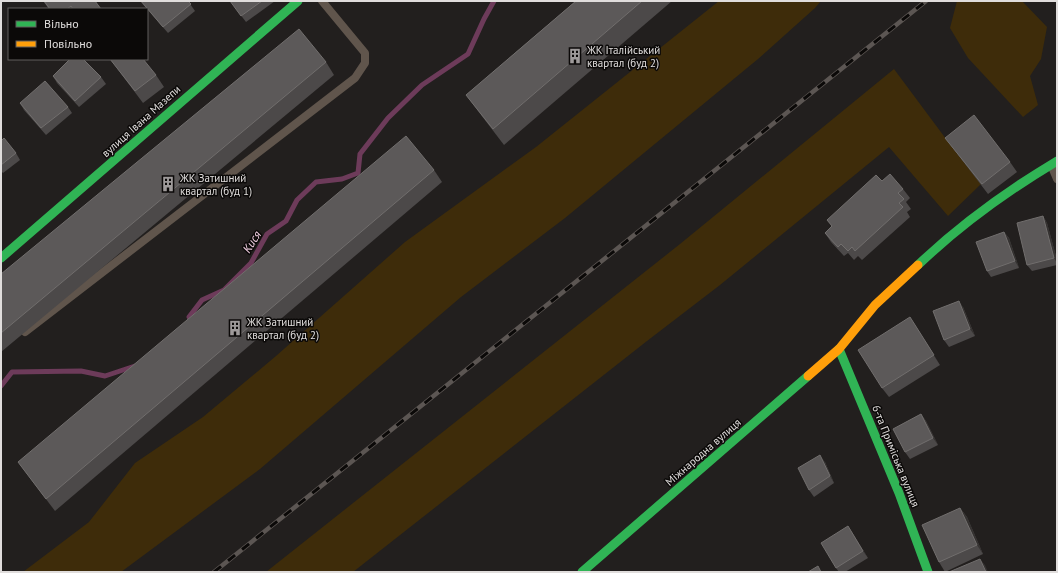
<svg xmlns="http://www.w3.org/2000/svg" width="1058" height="573" viewBox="0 0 1058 573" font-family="'PT Sans',sans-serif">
	<rect width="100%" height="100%" fill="#221f1e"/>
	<g fill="#3e2c0a">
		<polygon points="719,1 821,1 815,8 758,59 565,218 461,297 260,469 121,572 23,572 89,522 135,463 203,417 276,356 405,242 536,147"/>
		<polygon points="957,1 1022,1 1047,27 1041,59 1030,76 1038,105 1023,117 968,58 950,28"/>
		<polygon points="894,69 952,147 981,184 948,216 889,147 720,285 647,341 353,572 266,572 680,244"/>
	</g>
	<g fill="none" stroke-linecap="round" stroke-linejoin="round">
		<g stroke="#6d3b5a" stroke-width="5">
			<polyline points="192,323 189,317 202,300 224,290 251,263 267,234 286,221 297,200 316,182 342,179 358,173 360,154 388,118 422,85 468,54 484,19 494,1"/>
			<polyline points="1,386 12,372 81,371 105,376 135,366"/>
		</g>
		<g stroke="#60554c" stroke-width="8">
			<polyline points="1051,165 1057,179"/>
			<polyline points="25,332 355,78 365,63 365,53 322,1"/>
		</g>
		<g stroke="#30b455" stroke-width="9">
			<polyline points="1,258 298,1"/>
			<path d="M918 265C960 225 1007 191 1057 161"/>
			<polyline points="839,349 899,493 928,572"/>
			<polyline points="582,572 808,376"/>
		</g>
		<polyline stroke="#ff9f0a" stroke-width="9" points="808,376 839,349 875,305 918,265"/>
		<g stroke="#5c5653" stroke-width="4.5">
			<polyline id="rail" points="214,572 926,1"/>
		</g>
		<use href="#rail" stroke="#0b0908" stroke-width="3" stroke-dasharray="9" stroke-linecap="butt"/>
	</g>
	<g fill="#4c4949">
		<polygon points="43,1 95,1 101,9 49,9"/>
		<polygon points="140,1 188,1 195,11 168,33"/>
		<polygon points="230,1 275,1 246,22"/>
		<polygon points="576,1 672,1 504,145 478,111 466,95"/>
		<polygon points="110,59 156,75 164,87 143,103"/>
		<polygon points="326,62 334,75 1,352 1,274"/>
		<polygon points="53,76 101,77 106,84 79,107 57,83"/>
		<polygon points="20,103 68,107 72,113 46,135 24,110"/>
		<polygon points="945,138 1010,162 1017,172 988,194 952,147"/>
		<polygon points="1,141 16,153 20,160 3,173 1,171"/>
		<polygon points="434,170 442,182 55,511 18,462"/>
		<polygon points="882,181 903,189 910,198 906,202 911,209 907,212 910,217 862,260 858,256 854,260 848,253 844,256 831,242 825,233 832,226 827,220"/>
		<polygon points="1043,216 1047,223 1057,260 1057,265 1032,271 1027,265"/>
		<polygon points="1004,232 1009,238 1019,268 991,277 987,271"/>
		<polygon points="963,307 975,336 949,347 944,340"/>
		<polygon points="910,317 940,365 889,397 882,388"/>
		<polygon points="921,414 926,421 938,445 910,459 905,452"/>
		<polygon points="825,462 834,483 814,497 809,490"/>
		<polygon points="960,508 967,517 983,554 945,572 939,562"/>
		<polygon points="848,526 868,558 845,572 839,572 836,568"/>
	</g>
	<g fill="#353231">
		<polygon points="1043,216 1047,223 1057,260 1057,263 1054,258"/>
		<polygon points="1004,232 1009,238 1019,268 1015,261"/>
		<polygon points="959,301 963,307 975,336 970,329"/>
		<polygon points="910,317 916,327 940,365 934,355"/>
		<polygon points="921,414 926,421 938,445 933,438"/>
		<polygon points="820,455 825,462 834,483 830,476"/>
		<polygon points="960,508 967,517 983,554 977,545"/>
		<polygon points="848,526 852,532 868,558 863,551"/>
		<polygon points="980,559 985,565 988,572 986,572"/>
	</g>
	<g fill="#5c5959" stroke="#716e6d">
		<polygon points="44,1 95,1 101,9 73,9 71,6 67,9 50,9"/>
		<polygon points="141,1 188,1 191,4 163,27"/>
		<polygon points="230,1 262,1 241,16"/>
		<polygon points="576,1 642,1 493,129 466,95"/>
		<polygon points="299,29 326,62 1,333 1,274"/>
		<polygon points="70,59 83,59 101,77 75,101 53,76"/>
		<polygon points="110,59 143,59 156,75 135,91"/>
		<polygon points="45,81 68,107 41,128 20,103"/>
		<polygon points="974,115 1010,162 982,184 945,138"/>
		<polygon points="406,136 434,170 46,499 18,462"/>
		<polygon points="4,138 16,153 1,165 1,141"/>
		<polygon points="890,174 903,189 898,193 904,199 899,203 903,207 855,251 852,247 848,251 841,244 838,247 825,233 832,226 827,220 876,175 882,181"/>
		<polygon points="1043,216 1054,258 1027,265 1017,223"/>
		<polygon points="1004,232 1015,261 987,271 976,242"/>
		<polygon points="959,301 970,329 944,340 933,311"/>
		<polygon points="910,317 934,355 882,388 858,350"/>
		<polygon points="921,414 933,438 905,452 893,429"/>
		<polygon points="820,455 830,476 809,490 798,468"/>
		<polygon points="960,508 977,545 939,562 922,525"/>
		<polygon points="848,526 863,551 836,568 821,543"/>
		<polygon points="980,559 986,572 949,572"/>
		<polygon points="818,566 821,572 808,572"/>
	</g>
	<defs>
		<g id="building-bare" transform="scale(1.2)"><path d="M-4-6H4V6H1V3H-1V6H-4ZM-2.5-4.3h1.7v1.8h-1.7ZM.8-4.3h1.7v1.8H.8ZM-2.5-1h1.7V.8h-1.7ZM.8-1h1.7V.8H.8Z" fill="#9e9a9a" stroke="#0b0908" stroke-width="2.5" paint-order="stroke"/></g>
	</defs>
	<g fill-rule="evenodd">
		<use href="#building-bare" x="575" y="56"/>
		<use href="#building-bare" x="168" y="184"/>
		<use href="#building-bare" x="235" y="328"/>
	</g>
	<g text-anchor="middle" stroke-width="3" stroke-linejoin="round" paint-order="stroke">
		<g font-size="11" fill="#e0dddc" stroke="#0b0908" text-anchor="start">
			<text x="587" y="54">ЖК Італійський<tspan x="587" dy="13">квартал (буд 2)</tspan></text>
			<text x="180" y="182">ЖК Затишний<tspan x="180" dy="13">квартал (буд 1)</tspan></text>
			<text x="247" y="326">ЖК Затишний<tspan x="247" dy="13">квартал (буд 2)</tspan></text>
		</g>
		<g font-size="11" fill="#e0dddc" stroke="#0b0908">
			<text transform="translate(141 121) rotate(-42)" y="4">вулиця Івана Мазепи</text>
			<text transform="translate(703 452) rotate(-41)" y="4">Міжнародна вулиця</text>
			<text transform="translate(896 456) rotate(68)" y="4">6-та Приміська вулиця</text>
		</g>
		<g font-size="12" font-style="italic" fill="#f5d2e6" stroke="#0b0908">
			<text transform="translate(252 242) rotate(-58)" y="4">Кися</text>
		</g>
	</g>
	<rect width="1058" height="573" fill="none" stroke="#e0dddc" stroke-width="4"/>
	<rect x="8" y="8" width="140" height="52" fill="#0b0908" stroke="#605e5d"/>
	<rect x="16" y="21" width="20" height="6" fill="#30b455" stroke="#605e5d"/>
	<text x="44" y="28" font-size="12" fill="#e0dddc">Вільно</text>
	<rect x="16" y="41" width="20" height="6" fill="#ff9f0a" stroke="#605e5d"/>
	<text x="44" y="48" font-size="12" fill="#e0dddc">Повільно</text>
</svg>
